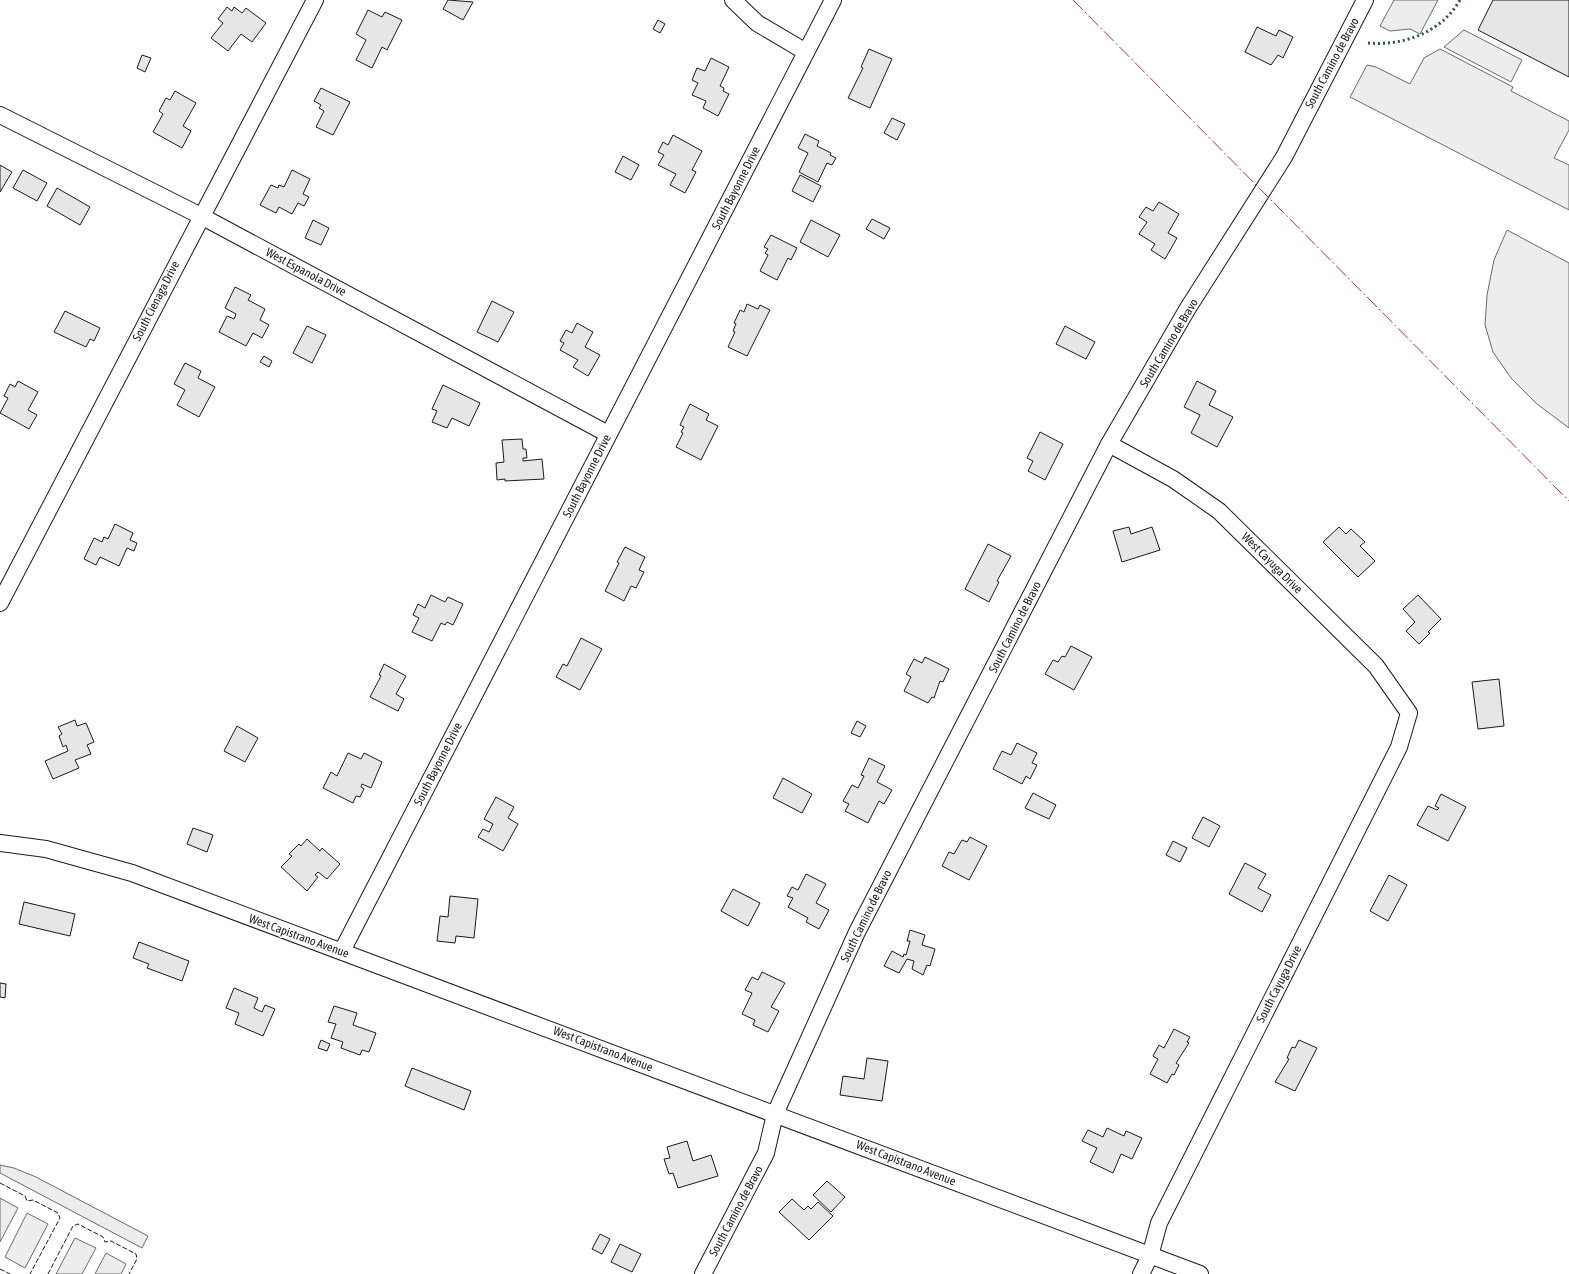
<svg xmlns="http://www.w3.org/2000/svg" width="1569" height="1274" viewBox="0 0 1569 1274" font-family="'Asap Condensed',sans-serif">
	<rect width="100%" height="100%" fill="#fff"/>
	<g fill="#ededed" stroke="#6a6a6a">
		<polygon points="1394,0 1438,0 1420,34 1410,29 1390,31 1380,26"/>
		<polygon points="1464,30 1522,60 1511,82 1444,47"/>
		<polygon points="1440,49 1513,87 1511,91 1569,121 1569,130 1554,158 1569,165 1569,210 1350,97 1367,65 1376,67 1410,84 1424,58"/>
		<polygon points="1507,230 1569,263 1569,428 1537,404 1511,378 1493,352 1485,325 1487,295 1494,260"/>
		<polygon points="0,1165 14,1168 36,1177 148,1236 142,1248 0,1173"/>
		<polygon points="0,1198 18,1208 0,1242"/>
		<polygon points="27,1213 48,1224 25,1268 5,1257"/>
		<polygon points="75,1238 96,1248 82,1274 56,1274"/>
		<polygon points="106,1253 126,1264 121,1274 95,1274"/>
	</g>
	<g fill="#e6e6e6" stroke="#1a1a1a">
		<polygon points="448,0 473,2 463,20 443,9"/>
		<polygon points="1493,0 1569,0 1569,77 1478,30"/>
		<polygon points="227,7 232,11 234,7 242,13 246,8 266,23 252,42 241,34 228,51 211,38 223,23 218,19"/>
		<polygon points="368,10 382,17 385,12 402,20 387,50 382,47 372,68 356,60 366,40 356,34"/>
		<polygon points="658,20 665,24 660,33 653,29"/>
		<polygon points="1257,27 1276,36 1279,30 1293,37 1283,58 1278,55 1271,65 1245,52"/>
		<polygon points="869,49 892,59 870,108 848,98 863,68 861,67"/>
		<polygon points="142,55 151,58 145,72 137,68"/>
		<polygon points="711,58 729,67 720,86 724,88 723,91 729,94 718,116 703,108 706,101 692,95 698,83 692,80 697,68 705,71"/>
		<polygon points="321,88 350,102 333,135 316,127 324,111 319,108 321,105 314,101"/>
		<polygon points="175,91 196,103 183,126 191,131 182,148 153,132 163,114 159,111 166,98 170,100"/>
		<polygon points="892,118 905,124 897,140 884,133"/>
		<polygon points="805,134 819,141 817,146 831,153 830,155 836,158 832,165 827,163 818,182 799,172 808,153 798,148"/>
		<polygon points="673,135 702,151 692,170 696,172 685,193 670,185 676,174 658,165 664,155 658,152 663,142 668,145"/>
		<polygon points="623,156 639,165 631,180 615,172"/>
		<polygon points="0,165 12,172 0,192"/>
		<polygon points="23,170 47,183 37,201 13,188"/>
		<polygon points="292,170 310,179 303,194 309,197 304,206 298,203 292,214 279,207 276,213 260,205 271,185 278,188 279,185 284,187"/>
		<polygon points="800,175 821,186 813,202 792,191"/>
		<polygon points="57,188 90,207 80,225 47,206"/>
		<polygon points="1159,202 1179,214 1168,233 1177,238 1165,259 1151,250 1155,244 1139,234 1147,222 1139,217 1146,207 1153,211"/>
		<polygon points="872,219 890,228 884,239 866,229"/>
		<polygon points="313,220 329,228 321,245 305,238"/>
		<polygon points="811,220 840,235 828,257 800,242"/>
		<polygon points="771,235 797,248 791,260 788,258 777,280 760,271 768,255 765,253 768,249 764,247"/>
		<polygon points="235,287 251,295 248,300 265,309 260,320 269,325 262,338 253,333 246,346 219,332 227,316 234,319 236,314 225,308"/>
		<polygon points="492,301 514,312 498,342 477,332"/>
		<polygon points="747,304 758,309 760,305 770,310 747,356 728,347 735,332 733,331 736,324 734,323 740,310 744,312"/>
		<polygon points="65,311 100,328 94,341 90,339 86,347 54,332"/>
		<polygon points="577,323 593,332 585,347 600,355 588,376 573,367 578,360 560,350 564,343 560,341 566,330 572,333"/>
		<polygon points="307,326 326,335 312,363 293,353"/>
		<polygon points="1065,326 1095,342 1086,359 1056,344"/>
		<polygon points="264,356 272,361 269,367 260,362"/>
		<polygon points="185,363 201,371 198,378 215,387 199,417 177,405 185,390 174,384"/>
		<polygon points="18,381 38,392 28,410 37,415 29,429 0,413 8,398 4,396 10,384 15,387"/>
		<polygon points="1197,381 1216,391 1209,405 1233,417 1217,447 1191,433 1200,415 1184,407"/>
		<polygon points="443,385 480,403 469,426 452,418 447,428 432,422 437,411 432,409"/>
		<polygon points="690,404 709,414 706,420 718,426 701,460 676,447 683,433 681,432 684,427 680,425"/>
		<polygon points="1040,432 1063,444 1045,480 1028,471 1033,461 1027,458"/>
		<polygon points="522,439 523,449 526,449 527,458 523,458 523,461 542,459 544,479 505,481 505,479 497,480 496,463 504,462 502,440"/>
		<polygon points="115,524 133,533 130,540 137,543 134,551 127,548 119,566 100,557 96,565 84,559 94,538 102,542 104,537 108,539"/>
		<polygon points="1129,527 1131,534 1152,527 1160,550 1122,562 1113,531"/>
		<polygon points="1339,527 1346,534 1351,529 1365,542 1360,546 1375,561 1358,577 1323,542"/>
		<polygon points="988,544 1011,556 997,581 999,582 989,602 965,589"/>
		<polygon points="625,547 645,557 639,570 644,572 636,588 631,586 624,601 605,591 619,563 617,562"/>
		<polygon points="431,595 445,602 448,597 463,604 453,625 447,622 445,625 441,623 432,641 412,632 419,618 413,615 418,604 425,608"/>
		<polygon points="1418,595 1441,619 1428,632 1430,633 1419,644 1406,631 1415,622 1403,609"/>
		<polygon points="581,638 602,649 580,690 556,677 563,664 567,666"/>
		<polygon points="1071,646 1092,657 1074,690 1045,674 1053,660 1058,662 1062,656 1065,657"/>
		<polygon points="925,657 949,669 943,682 940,681 934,698 932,697 928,703 904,691 911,677 906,674 914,659 922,663"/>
		<polygon points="384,664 406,676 396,694 404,699 398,711 370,697 381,676 379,675"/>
		<polygon points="1499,679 1504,726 1478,729 1472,682"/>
		<polygon points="75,720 77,726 86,723 94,742 87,745 91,754 75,760 79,768 53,779 45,761 68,751 66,745 63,747 59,736 62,734 58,727"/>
		<polygon points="857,721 866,726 860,737 851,733"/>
		<polygon points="237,726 258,738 245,762 224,751"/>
		<polygon points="1017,743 1037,753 1032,763 1037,765 1030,779 1026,776 1022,784 993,769 1002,751 1011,755"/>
		<polygon points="348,753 361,759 364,753 382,762 371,788 362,784 361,787 364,789 360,797 356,796 353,803 323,788 331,772 337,776"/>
		<polygon points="869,758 885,766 877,782 892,790 884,804 879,801 868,823 845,811 849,804 843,801 852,785 858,788 864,776 861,775"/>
		<polygon points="783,778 812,794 802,813 773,798"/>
		<polygon points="1033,793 1056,805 1049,819 1025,808"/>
		<polygon points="1441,794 1466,807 1448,841 1417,825 1428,806 1437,810 1439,808 1435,806"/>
		<polygon points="496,797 514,807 508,818 518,824 503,851 478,837 483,829 489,832 493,824 484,819"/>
		<polygon points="1203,817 1220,826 1209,847 1192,838"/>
		<polygon points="193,828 213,835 207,852 187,844"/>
		<polygon points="970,837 987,846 969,880 942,866 949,852 954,854 962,840 967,842"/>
		<polygon points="307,839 320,851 322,848 340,864 327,879 318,872 315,875 318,877 307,891 281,867 292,856 289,854 299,844 301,846"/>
		<polygon points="1173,841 1187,848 1180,862 1166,855"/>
		<polygon points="1245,863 1266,874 1258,888 1271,895 1262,912 1229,894"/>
		<polygon points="806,874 826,884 816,903 829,910 819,929 806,922 808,918 788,907 793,898 787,896 792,887 798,890"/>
		<polygon points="1389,875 1407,885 1388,921 1370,911"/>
		<polygon points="733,889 760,903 748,926 721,911"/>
		<polygon points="450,896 478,899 474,938 456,936 455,943 437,941 440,916 448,917"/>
		<polygon points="24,902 75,914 70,936 19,924"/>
		<polygon points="910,930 925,935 922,945 935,949 930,966 927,965 923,975 912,969 914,961 907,959 899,973 884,966 892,951 903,957 904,954 906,955 910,941 907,941"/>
		<polygon points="139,942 189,961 182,981 147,968 149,964 133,958"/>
		<polygon points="762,972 785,983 771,1007 779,1011 768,1032 753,1025 755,1020 742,1014 752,993 745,990 752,977 758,980"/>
		<polygon points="0,983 6,984 5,998 0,997"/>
		<polygon points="234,988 258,998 254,1008 262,1012 265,1005 275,1009 263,1036 235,1024 239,1013 226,1008"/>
		<polygon points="334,1006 357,1013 353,1025 376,1033 369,1052 362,1050 360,1055 341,1048 343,1042 331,1038 336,1024 328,1022"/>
		<polygon points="1174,1029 1190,1037 1187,1042 1189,1043 1176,1063 1179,1065 1174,1075 1172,1074 1167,1083 1150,1074 1158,1059 1153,1056 1159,1045 1164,1048"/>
		<polygon points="321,1040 330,1044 327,1051 318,1048"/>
		<polygon points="1299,1040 1317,1048 1295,1091 1275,1082 1289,1059 1287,1058 1292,1047 1295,1048"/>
		<polygon points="867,1058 888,1061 882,1101 840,1095 843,1076 864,1079"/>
		<polygon points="412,1068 471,1091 464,1110 405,1086"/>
		<polygon points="1107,1128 1124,1136 1126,1131 1142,1138 1132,1159 1121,1154 1113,1173 1090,1162 1097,1148 1082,1141 1088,1130 1103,1137"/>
		<polygon points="687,1141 693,1161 711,1155 718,1176 678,1188 673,1173 669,1174 664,1159 670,1158 667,1147"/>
		<polygon points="827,1181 845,1197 831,1212 813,1195"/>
		<polygon points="792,1199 804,1210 808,1206 811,1209 818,1202 833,1216 809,1240 779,1212"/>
		<polygon points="600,1234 610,1239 602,1254 592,1249"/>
		<polygon points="620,1244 641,1254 632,1272 611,1262"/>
	</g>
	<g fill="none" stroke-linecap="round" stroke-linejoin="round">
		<g stroke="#1a1a1a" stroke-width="18">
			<g id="minor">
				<polyline points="733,0 757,23 806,52"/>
				<polyline points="0,115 201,216 608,434"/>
				<polyline points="1109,444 1173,479 1219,511 1376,666 1409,713 1399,747 1159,1223 1150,1256 1141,1274"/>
				<polyline points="0,603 315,0"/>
				<polyline points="0,843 46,849 132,873 1200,1274"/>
				<polyline points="342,951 833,0"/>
				<polyline points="703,1274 766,1153 775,1114 857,932 1109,444 1188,308 1284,157 1365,0"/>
			</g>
		</g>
		<use href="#minor" stroke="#fff" stroke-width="16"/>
		<path stroke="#2b5a34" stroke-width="3" stroke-dasharray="2 3" stroke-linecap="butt" d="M1368 43C1403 46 1441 33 1460 0"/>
		<g stroke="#1a1a1a" stroke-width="1" stroke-dasharray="5 2" stroke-linecap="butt">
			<polyline points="0,1183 25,1196 27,1201 33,1200 58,1213 60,1218 30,1274"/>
			<polyline points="0,1269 10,1274"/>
			<polyline points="48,1274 73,1226 78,1224 103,1237 105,1242 111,1241 136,1254 137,1259 129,1274"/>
		</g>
		<polyline stroke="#c62828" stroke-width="1" stroke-dasharray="14 3 2 3" stroke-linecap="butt" points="1073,0 1569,501"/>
	</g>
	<g text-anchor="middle" stroke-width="3" stroke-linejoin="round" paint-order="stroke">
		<g font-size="12" fill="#1a1a1a" stroke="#fff">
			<text transform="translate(1332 63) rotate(-62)" y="4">South Camino de Bravo</text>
			<text transform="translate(736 188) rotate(-63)" y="4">South Bayonne Drive</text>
			<text transform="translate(306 272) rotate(28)" y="4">West Espanola Drive</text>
			<text transform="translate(156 301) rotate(-63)" y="4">South Cienaga Drive</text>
			<text transform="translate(1169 343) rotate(-59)" y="4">South Camino de Bravo</text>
			<text transform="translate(587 476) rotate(-63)" y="4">South Bayonne Drive</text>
			<text transform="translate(1272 563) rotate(45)" y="4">West Cayuga Drive</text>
			<text transform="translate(1015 627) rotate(-63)" y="4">South Camino de Bravo</text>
			<text transform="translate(438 764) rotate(-63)" y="4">South Bayonne Drive</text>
			<text transform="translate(866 916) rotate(-64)" y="4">South Camino de Bravo</text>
			<text transform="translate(299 936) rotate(20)" y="4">West Capistrano Avenue</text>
			<text transform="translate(1279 984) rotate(-63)" y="4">South Cayuga Drive</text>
			<text transform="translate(603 1049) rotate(21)" y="4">West Capistrano Avenue</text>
			<text transform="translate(906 1163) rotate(21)" y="4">West Capistrano Avenue</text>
			<text transform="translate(736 1211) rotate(-62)" y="4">South Camino de Bravo</text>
		</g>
	</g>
</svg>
